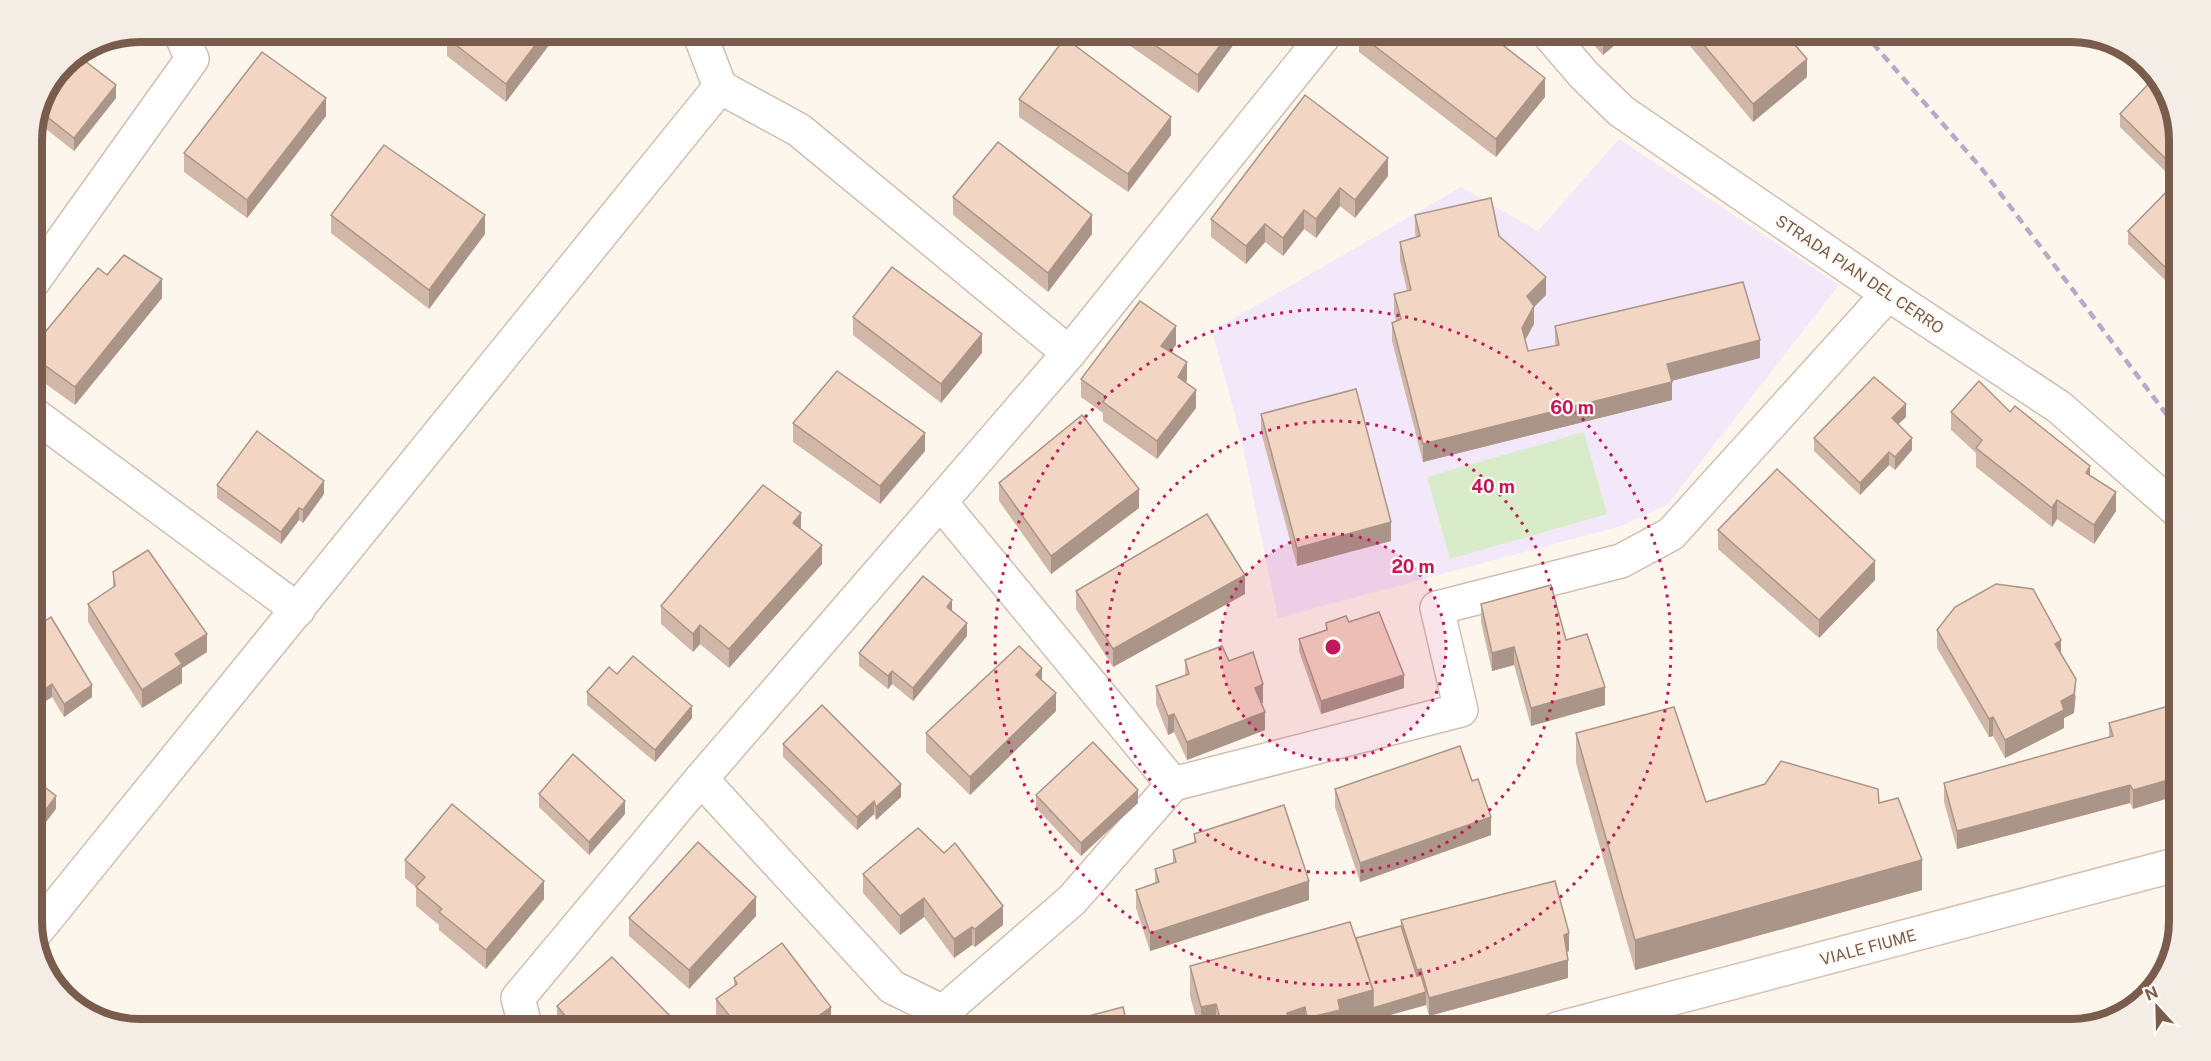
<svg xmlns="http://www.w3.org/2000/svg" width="2211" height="1061" viewBox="0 0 2211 1061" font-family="'Public Sans',sans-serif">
	<rect width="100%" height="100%" fill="#fdf6ec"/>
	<polygon fill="#f3e8fa" points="1619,139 1839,285 1667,505 1621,526 1278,618 1240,433 1212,331 1461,187 1538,231"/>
	<polygon fill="#d8ecc9" points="1584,432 1607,514 1450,559 1427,477"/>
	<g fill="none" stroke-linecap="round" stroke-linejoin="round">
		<g stroke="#d1beb0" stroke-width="36">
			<g id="minor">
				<polyline points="699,32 720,87 799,130 1069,353"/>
				<polyline points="32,283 192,59 180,32"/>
				<polyline points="32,413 298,610"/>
				<polyline points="941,503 1173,784"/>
				<polyline points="701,779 892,987 943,1012 1072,900 1173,784 1461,710 1437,608 1621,561 1671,534 1888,294"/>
				<polyline points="34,934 720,87"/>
				<polyline points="526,1029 518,998 701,779 1069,353 1327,32"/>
			</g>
		</g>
		<g stroke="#d1beb0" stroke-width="36">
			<polyline id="tertiary" points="1547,32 1584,75 1621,111 1888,294 2059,407 2179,512"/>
		</g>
		<g stroke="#d6c0b0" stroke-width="36">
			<polyline id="secondary" points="1557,1029 2179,864"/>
		</g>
		<use href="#minor" stroke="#fff" stroke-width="33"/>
		<use href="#tertiary" stroke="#fff" stroke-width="33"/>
		<use href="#secondary" stroke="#fff" stroke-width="33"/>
		<polyline stroke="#b9a8c9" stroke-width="4.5" stroke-dasharray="9 6" stroke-linecap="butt" points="1863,32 1982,169 2179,431"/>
	</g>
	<g fill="#d1b7a8">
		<polygon points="559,32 506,102 447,56 447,38"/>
		<polygon points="1110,32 1237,32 1237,40 1198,93"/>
		<polygon points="1582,32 1630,32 1603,55"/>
		<polygon points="1690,32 1784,32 1807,77 1753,122 1690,46"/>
		<polygon points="1359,34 1545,97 1496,157 1359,52"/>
		<polygon points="63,63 116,98 74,151 37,122"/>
		<polygon points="1019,99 1171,135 1128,192 1019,117"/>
		<polygon points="2120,114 2179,133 2170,176 2120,127"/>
		<polygon points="326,116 247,218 184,172 184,153"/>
		<polygon points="1388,176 1355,218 1340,206 1316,238 1304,229 1283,256 1265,242 1246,264 1211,237 1211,219"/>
		<polygon points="2179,179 2170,285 2128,244 2128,231"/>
		<polygon points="953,197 1092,234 1048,292 953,215"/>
		<polygon points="331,215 485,234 429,309 331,233"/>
		<polygon points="1415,215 1499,236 1546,295 1534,307 1534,324 1525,340 1528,351 1555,346 1555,326 1760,358 1672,381 1672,400 1423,462 1392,341 1392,323 1396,321 1394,313 1394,294 1407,291 1400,260 1400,242 1416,237 1415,233"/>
		<polygon points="107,275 162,298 75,405 32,374 32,348"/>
		<polygon points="853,317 982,353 941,403 853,335"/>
		<polygon points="1176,345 1170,352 1187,380 1186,383 1196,408 1157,459 1103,421 1103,413 1081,397 1081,379"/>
		<polygon points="1951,412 2010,412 2090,475 2116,511 2094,544 2057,519 2052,527 1976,467 1976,453 1951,430"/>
		<polygon points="1261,414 1391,541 1297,566 1261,432"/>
		<polygon points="1906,417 1898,424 1912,450 1895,470 1889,465 1860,495 1814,451 1814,438"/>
		<polygon points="793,423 925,451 880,504 793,442"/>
		<polygon points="999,483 1139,508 1051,574 999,501"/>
		<polygon points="217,485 324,494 303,523 299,520 281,544 217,498"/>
		<polygon points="801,529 822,564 729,668 700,644 693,652 661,624 661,606"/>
		<polygon points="1718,530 1875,580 1819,638 1718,549"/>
		<polygon points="113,572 207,652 182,668 182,683 142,708 88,622 88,604 113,588"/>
		<polygon points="1076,591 1245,594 1113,667 1076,609"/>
		<polygon points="1481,604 1566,640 1605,705 1531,726 1514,665 1492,671 1481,622"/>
		<polygon points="952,612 967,636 913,701 892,684 888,689 859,666 859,653"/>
		<polygon points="51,617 92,697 64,717 52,697"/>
		<polygon points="1349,622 1404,688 1321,714 1299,651 1299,639 1326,631 1326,623"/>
		<polygon points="1937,630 2061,654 2076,697 2074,713 2064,718 2064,728 2005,758 1993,736 1989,737 1937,648"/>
		<polygon points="1185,660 1229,661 1263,703 1262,703 1265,730 1187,760 1174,732 1168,735 1156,704 1156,686 1185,675"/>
		<polygon points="617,674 692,718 655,762 587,705 587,692"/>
		<polygon points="1042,681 1056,711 970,795 926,752 926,733"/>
		<polygon points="2179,703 2133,809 2130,803 1957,849 1944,802 1944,783 2109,737 2109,723"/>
		<polygon points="1576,733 1706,802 1879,803 1922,890 1635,970 1576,763"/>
		<polygon points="783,744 901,797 876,820 874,814 857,830 783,757"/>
		<polygon points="1472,781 1491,835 1360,882 1335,807 1335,789"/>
		<polygon points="539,794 625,814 589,855 539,807"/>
		<polygon points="1036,795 1138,803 1081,856 1036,808"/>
		<polygon points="1194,834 1309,900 1150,951 1136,908 1136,890 1155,884 1155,869 1173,863 1173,850 1194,843"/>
		<polygon points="405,860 544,899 486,969 439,930 439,925 416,906 416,887 405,878"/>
		<polygon points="863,874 1003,925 975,947 972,945 954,958 924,917 900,935 863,893"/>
		<polygon points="756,916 689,989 629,936 629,918"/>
		<polygon points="1401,920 1569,951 1567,952 1568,978 1429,1016 1426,1004 1426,1005 1340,1029 1199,1029 1190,996 1190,966 1356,938 1401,926"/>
		<polygon points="734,978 831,1025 825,1029 725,1029 716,1018 716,999 734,986"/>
		<polygon points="557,1006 670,1029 561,1029 557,1024"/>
	</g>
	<g fill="#aa9588">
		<polygon points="545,32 559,32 506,102 506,84"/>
		<polygon points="1230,32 1237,32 1237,40 1198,93 1198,75"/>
		<polygon points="1615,32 1630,32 1603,55 1603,42"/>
		<polygon points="1807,59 1807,77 1753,122 1753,104"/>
		<polygon points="1545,78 1545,97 1496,157 1496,139"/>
		<polygon points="116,85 116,98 74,151 74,138"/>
		<polygon points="326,98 326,116 247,218 247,200"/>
		<polygon points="1171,117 1171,135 1128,192 1128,174"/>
		<polygon points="2179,154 2179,167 2170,176 2170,163"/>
		<polygon points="1388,158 1388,176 1355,218 1355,200"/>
		<polygon points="1340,188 1340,206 1316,238 1316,219"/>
		<polygon points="1304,210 1304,229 1283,256 1283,238"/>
		<polygon points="485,215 485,234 429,309 429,290"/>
		<polygon points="1092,215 1092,234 1048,292 1048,273"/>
		<polygon points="1265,224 1265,242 1246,264 1246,246"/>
		<polygon points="2179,263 2179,276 2170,285 2170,272"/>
		<polygon points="1546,277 1546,295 1534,307 1534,324 1522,346 1522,328 1527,296"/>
		<polygon points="162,279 162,298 75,405 75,387"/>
		<polygon points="1176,326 1176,345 1161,365 1161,346"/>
		<polygon points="982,334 982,353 941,403 941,384"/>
		<polygon points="1760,340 1760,358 1667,382 1667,364"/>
		<polygon points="1187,362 1187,380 1178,396 1178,377"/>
		<polygon points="1672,382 1672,400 1423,462 1423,444"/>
		<polygon points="1196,390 1196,408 1157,459 1157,441"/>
		<polygon points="1906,404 1906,417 1892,430 1892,418"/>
		<polygon points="925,433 925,451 880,504 880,486"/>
		<polygon points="1912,438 1912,450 1895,470 1895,457"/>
		<polygon points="1889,452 1889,465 1860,495 1860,483"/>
		<polygon points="2090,466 2090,484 2086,473"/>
		<polygon points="324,481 324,494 303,523 303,510"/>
		<polygon points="1139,489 1139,508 1051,574 1051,556"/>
		<polygon points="2116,492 2116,511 2094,544 2094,525"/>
		<polygon points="2057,500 2057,519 2052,527 2052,508"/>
		<polygon points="299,508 299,520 281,544 281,532"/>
		<polygon points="801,513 801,531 793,523"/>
		<polygon points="1391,522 1391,541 1297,566 1297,548"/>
		<polygon points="822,545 822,564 729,668 729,649"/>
		<polygon points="1875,561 1875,580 1819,638 1819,620"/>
		<polygon points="1245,575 1245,594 1113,667 1113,649"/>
		<polygon points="952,600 952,613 947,607"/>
		<polygon points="967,623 967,636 913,701 913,688"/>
		<polygon points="700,625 700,644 693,652 693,634"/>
		<polygon points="207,634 207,652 182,668 182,683 142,708 142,690 175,654"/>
		<polygon points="2061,640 2061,659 2055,644"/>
		<polygon points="1514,647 1514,665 1492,671 1492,653"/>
		<polygon points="1042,668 1042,686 1036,675"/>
		<polygon points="892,671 892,684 888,689 888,676"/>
		<polygon points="1404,675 1404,688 1321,714 1321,701"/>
		<polygon points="2076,679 2074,713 2064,718 2064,728 2005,758 2005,740 2061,701"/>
		<polygon points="52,684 52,697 32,710 32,698"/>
		<polygon points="1263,684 1263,703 1255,706 1255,688"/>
		<polygon points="92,685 92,697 64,717 64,704"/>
		<polygon points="1605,687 1605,705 1531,726 1531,708"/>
		<polygon points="1056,693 1056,711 970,795 970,777"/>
		<polygon points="692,706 692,718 655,762 655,750"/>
		<polygon points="1265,712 1265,730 1187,760 1187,742"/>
		<polygon points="1174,714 1174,732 1168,735 1168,716"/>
		<polygon points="1993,717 1993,736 1989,737 1989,719"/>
		<polygon points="2179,777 2179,795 2133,809 2133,790"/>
		<polygon points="901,784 901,797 876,820 876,807"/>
		<polygon points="2130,785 2130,803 1957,849 1957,831"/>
		<polygon points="1138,790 1138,803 1081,856 1081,843"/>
		<polygon points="56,796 56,809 43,826 43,829 32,845 32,832 42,815"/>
		<polygon points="625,801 625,814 589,855 589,842"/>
		<polygon points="874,801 874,814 857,830 857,817"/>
		<polygon points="1491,817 1491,835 1360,882 1360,863"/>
		<polygon points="1922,860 1922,890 1635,970 1635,940"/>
		<polygon points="544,881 544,899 486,969 486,950"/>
		<polygon points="1309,881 1309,900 1150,951 1150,933"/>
		<polygon points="756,897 756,916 689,989 689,970"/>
		<polygon points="924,898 924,917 900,935 900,916"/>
		<polygon points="1003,906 1003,925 975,947 975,929"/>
		<polygon points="972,927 972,945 954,958 954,939"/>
		<polygon points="1569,933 1569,951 1564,953 1564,935"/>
		<polygon points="1568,960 1568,978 1429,1016 1429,998"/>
		<polygon points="1421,969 1421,987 1417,988 1417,970"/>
		<polygon points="1373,990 1426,992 1426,1005 1340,1029 1307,1029 1307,1018 1338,1000"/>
		<polygon points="1216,1004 1216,1029 1201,1029 1201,1007"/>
		<polygon points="831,1007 831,1025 825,1029 800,1029"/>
		<polygon points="1305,1007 1305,1029 1262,1029 1287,1013"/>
		<polygon points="670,1016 670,1029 656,1029"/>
		<polygon points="1250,1021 1250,1029 1223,1029"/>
	</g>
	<g fill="#f3d5c3" stroke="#aa9588" stroke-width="1.5">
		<polygon points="452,32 545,32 506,84 447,38"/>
		<polygon points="1136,32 1230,32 1198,75"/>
		<polygon points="1361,32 1486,32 1545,78 1496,139 1359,34"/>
		<polygon points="1593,32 1615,32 1603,42"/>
		<polygon points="1693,32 1784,32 1807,59 1753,104"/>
		<polygon points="1065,38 1171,117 1128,174 1019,99"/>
		<polygon points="262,52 326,98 247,200 184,153"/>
		<polygon points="76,54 116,85 74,138 41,112 63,63"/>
		<polygon points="2155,77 2163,86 2179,133 2179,154 2170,163 2120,114"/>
		<polygon points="1305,95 1388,158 1355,200 1340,188 1316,219 1304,210 1283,238 1265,224 1246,246 1211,219"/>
		<polygon points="998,142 1092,215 1048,273 953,197"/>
		<polygon points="384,145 485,215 429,290 331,215"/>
		<polygon points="2179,179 2179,263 2170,272 2128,231"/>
		<polygon points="1491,198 1499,236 1546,277 1527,296 1534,306 1522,328 1528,351 1559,345 1555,326 1743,282 1760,340 1667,364 1672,382 1423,444 1392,323 1401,319 1394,294 1411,290 1400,242 1420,236 1415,215"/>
		<polygon points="124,255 162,279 75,387 32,356 32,348 98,268 107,275"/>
		<polygon points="892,267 982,334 941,384 853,317"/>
		<polygon points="1140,301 1176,326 1161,346 1187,362 1178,377 1196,390 1157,441 1103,402 1106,397 1081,379"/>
		<polygon points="837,371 925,433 880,486 793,423"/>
		<polygon points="1874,377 1906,404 1892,418 1912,438 1895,457 1889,452 1860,483 1814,438"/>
		<polygon points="1979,381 2010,412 2015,406 2090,466 2086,473 2116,492 2094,525 2057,500 2052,508 1976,448 1982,440 1951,412"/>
		<polygon points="1356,389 1391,522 1297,548 1261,414"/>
		<polygon points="1082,415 1139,489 1051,556 999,483"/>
		<polygon points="257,431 324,481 303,510 299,508 281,532 217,485"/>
		<polygon points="1777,469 1875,561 1819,620 1718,530"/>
		<polygon points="763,485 801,513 793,523 822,545 729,649 700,625 693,634 661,606"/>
		<polygon points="1207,514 1245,575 1113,649 1076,591"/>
		<polygon points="148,550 207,634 175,654 182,664 142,690 88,604 115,586 113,572"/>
		<polygon points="923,576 952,600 947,607 967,623 913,688 892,671 888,676 859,653"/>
		<polygon points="1996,584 2033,589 2061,640 2055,644 2076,679 2074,694 2061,701 2064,710 2005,740 1993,717 1989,719 1937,630 1955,607"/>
		<polygon points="1551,585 1566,640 1587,634 1605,687 1531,708 1514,647 1492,653 1481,604"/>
		<polygon points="1379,612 1404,675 1321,701 1299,639 1327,630 1326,623 1346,616 1349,622"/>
		<polygon points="51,617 92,685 64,704 52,684 32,698 32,630"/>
		<polygon points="1019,646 1042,668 1036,675 1056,693 970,777 926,733"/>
		<polygon points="1222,646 1229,661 1253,652 1263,684 1255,688 1265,712 1187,742 1174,714 1168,716 1156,686 1189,674 1185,660"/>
		<polygon points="633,656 692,706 655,750 587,692 609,667 617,674"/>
		<polygon points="2179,703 2179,777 2133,790 2130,785 1957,831 1944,783 2113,736 2109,723"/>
		<polygon points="822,705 901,784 876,807 874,801 857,817 783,744"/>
		<polygon points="1674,707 1706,802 1765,784 1781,761 1878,789 1879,803 1898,798 1922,860 1635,940 1576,733"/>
		<polygon points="1093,742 1138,790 1081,843 1036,795"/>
		<polygon points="1460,746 1472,781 1478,779 1491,817 1360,863 1335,789"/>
		<polygon points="573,754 625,801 589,842 539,794"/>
		<polygon points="32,777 56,796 42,815 43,816 32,832"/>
		<polygon points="452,804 544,881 486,950 439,912 442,909 416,887 425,877 405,860"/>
		<polygon points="1284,805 1309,881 1150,933 1136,890 1159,882 1155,869 1176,862 1173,850 1196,842 1194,834"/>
		<polygon points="918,828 944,853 955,843 1003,906 975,929 972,927 954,939 924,898 900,916 863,874"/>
		<polygon points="698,842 756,897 689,970 629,918"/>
		<polygon points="1555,881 1569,933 1564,935 1568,960 1429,998 1421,969 1417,970 1401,920"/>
		<polygon points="1350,922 1373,990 1338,1000 1340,1010 1307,1018 1305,1007 1287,1013 1288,1021 1262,1029 1254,1029 1250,1021 1223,1029 1216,1004 1201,1007 1190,966"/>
		<polygon points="1401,926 1417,976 1421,975 1426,992 1373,1008 1373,990 1356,938"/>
		<polygon points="782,943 831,1007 800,1029 740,1029 716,999 737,984 734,978"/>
		<polygon points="612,957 670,1016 656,1029 576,1029 557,1006"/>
		<polygon points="1123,1007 1128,1029 1039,1029"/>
	</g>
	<circle cx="1333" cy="647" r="113" fill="#c2185b" fill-opacity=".12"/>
	<g fill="none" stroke="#c2185b" stroke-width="3" stroke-dasharray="3 6">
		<circle cx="1333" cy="647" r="113"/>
		<circle cx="1333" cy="647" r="226"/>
		<circle cx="1333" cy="647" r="338"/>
	</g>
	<g text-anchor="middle" stroke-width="4.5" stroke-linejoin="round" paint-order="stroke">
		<g font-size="16" fill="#7a5c4d" stroke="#fffaf3">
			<text transform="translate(1860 274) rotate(34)" y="6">STRADA PIAN DEL CERRO</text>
			<text transform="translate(1868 947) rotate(-15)" y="6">VIALE FIUME</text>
		</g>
	</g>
	<path d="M0 0H2211V1061H0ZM140 42H2071A98 98 0 0 1 2169 140V921A98 98 0 0 1 2071 1019H140A98 98 0 0 1 42 921V140A98 98 0 0 1 140 42Z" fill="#f4ede6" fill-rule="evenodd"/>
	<path fill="none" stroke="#7a5c4d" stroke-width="8" d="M140 42H2071A98 98 0 0 1 2169 140V921A98 98 0 0 1 2071 1019H140A98 98 0 0 1 42 921V140A98 98 0 0 1 140 42Z"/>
	<circle cx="1333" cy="647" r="9" fill="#c2185b" stroke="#fffaf3" stroke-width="3"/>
	<g font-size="18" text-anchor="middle" font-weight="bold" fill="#c2185b" stroke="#fffaf3" stroke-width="4.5" stroke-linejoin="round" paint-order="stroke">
		<text x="1572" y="414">60 m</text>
		<text x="1493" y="493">40 m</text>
		<text x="1413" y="573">20 m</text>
	</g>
	<g transform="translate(2157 1007) rotate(338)" stroke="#fffaf3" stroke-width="4.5" paint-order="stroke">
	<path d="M0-4.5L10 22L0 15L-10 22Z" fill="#7a5c4d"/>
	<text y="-9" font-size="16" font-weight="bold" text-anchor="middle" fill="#7a5c4d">N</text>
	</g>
</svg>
